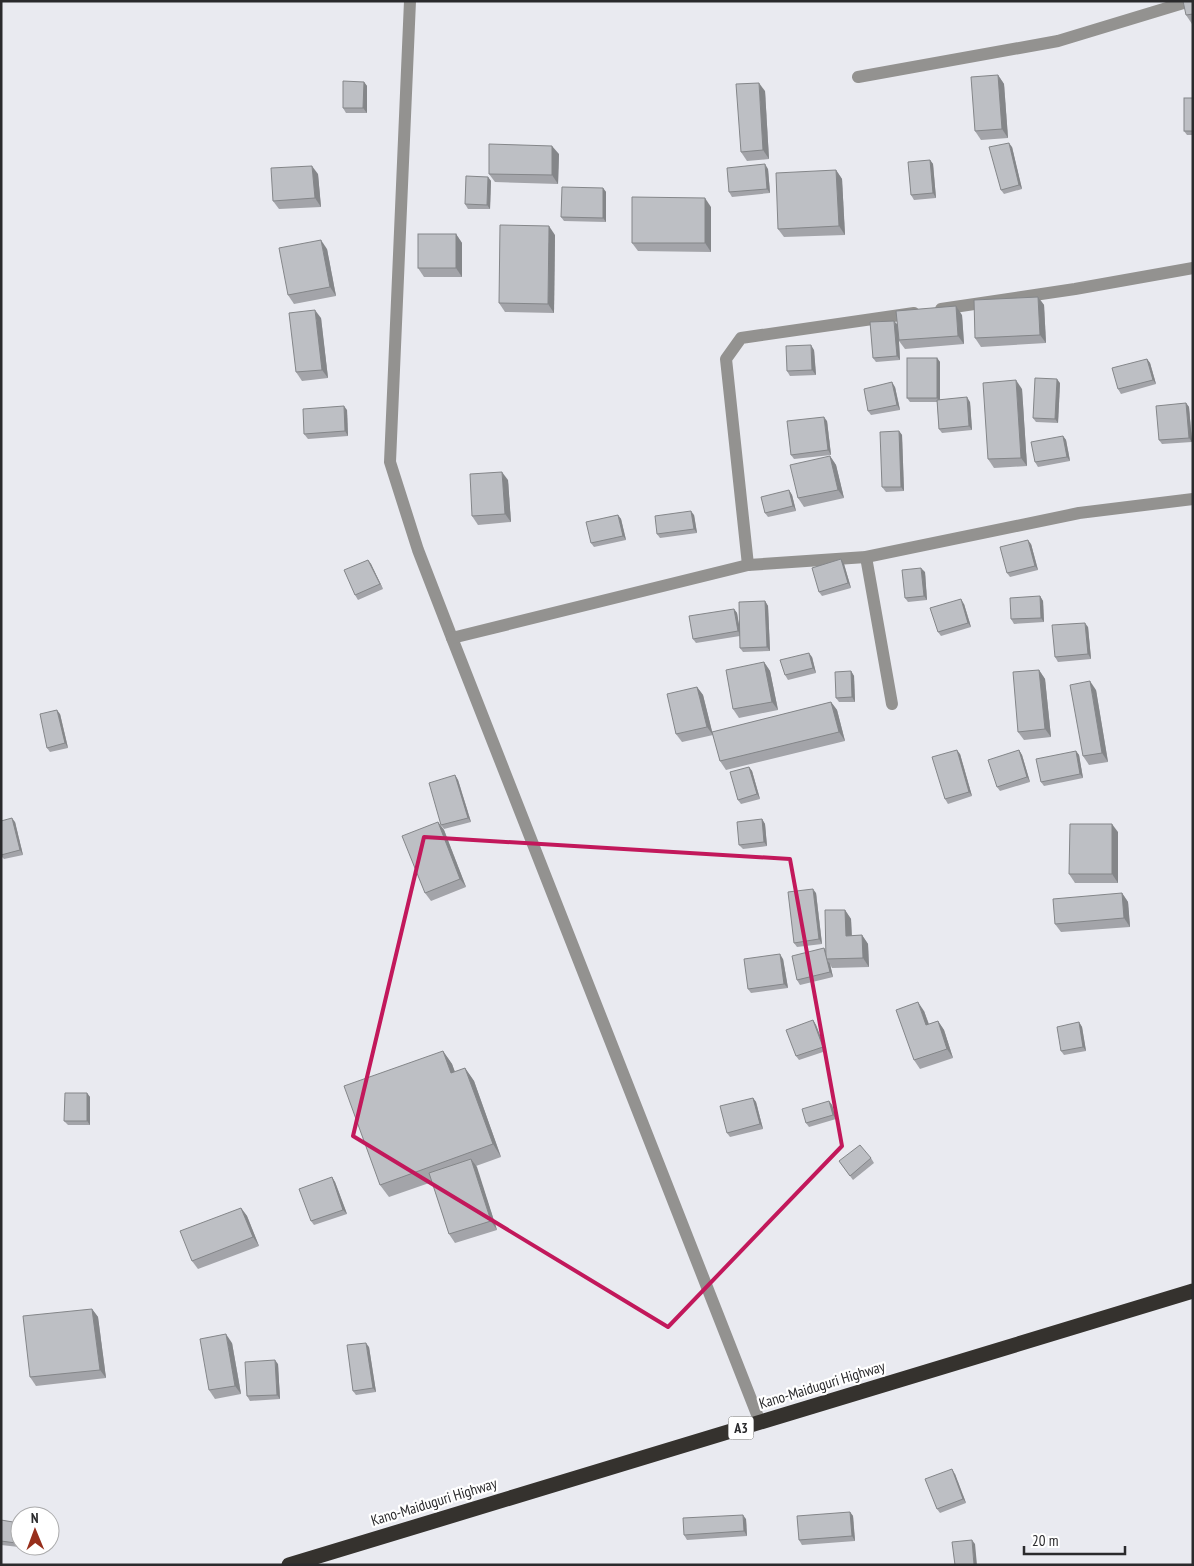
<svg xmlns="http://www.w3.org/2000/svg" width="1194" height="1566" viewBox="0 0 1194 1566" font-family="'PT Sans Narrow',sans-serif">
	<rect width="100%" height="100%" fill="#e9eaf0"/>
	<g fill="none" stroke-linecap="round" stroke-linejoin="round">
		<g stroke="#939290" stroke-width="12">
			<polyline points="410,1 390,462 418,550 452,638 760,1422"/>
			<polyline points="858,77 1058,41 1190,1"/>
			<polyline points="941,309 1075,289 1193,268"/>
			<polyline points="866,557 892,704"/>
			<polyline points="748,565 726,359 741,338 914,313"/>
			<polyline points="452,638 748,565 866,557 1079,513 1193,499"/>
		</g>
		<polyline stroke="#35322e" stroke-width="15" points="289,1565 1193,1291"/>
	</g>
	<g fill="#a3a4a9">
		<polygon points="1193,1 1193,24 1192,24 1186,15"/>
		<polygon points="998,75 1004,84 1008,138 981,140 975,131"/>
		<polygon points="364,82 367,86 367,113 346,113 343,108"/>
		<polygon points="765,91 769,159 747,161 741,152"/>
		<polygon points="1193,98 1193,135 1187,135 1184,131"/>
		<polygon points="1012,147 1022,189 1004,194 1001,190"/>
		<polygon points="559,154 558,184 495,182 489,174"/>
		<polygon points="930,160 933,164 936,198 914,200 911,195"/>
		<polygon points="768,169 770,193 732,197 729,192"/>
		<polygon points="836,170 842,179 845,235 784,237 778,229"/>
		<polygon points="318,174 321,207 279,209 273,201"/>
		<polygon points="488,177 491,181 490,209 468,209 465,204"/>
		<polygon points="603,188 606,192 606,222 564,221 561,217"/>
		<polygon points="711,207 711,252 638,251 632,243"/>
		<polygon points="456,234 462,243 462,277 424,277 418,268"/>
		<polygon points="555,235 554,313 505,312 499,303"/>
		<polygon points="327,249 336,296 294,304 288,295"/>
		<polygon points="1038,297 1044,305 1046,343 981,347 975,338"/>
		<polygon points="962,315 964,344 905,349 899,341 900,360 876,362 873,358 897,325"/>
		<polygon points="321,318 328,378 302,381 296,372"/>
		<polygon points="814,350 816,375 790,376 787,371"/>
		<polygon points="937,358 940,362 940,400 970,402 972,430 942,433 939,429 937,402 910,402 907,398"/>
		<polygon points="1147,359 1150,363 1156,384 1121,394 1118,389"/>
		<polygon points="1060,383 1058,423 1036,422 1033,418"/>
		<polygon points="895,387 900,410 871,415 868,411"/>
		<polygon points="1022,389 1027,466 994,468 988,459"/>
		<polygon points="1186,403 1189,407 1192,442 1162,444 1159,440"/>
		<polygon points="347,410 348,436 308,439 304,434"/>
		<polygon points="827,421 831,455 794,459 791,455"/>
		<polygon points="899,431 902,435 904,491 886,492 882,487"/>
		<polygon points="1063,436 1066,440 1070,461 1038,467 1035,462"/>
		<polygon points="830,456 836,465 844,498 804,507 798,498"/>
		<polygon points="508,480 511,522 478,525 472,516"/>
		<polygon points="789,490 792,495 796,511 768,517 765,513"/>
		<polygon points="618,515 621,519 626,540 594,547 591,543"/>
		<polygon points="694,515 697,533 660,538 657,534"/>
		<polygon points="1031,544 1038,570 1010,577 1007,573"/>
		<polygon points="368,560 371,564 383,589 358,600 355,595"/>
		<polygon points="844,564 851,588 822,596 819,592"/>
		<polygon points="925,572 927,600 908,602 905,598"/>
		<polygon points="1040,596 1043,601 1044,622 1014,624 1011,619"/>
		<polygon points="765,601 768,606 770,651 743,652 740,648 740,636 696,643 693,639 734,609 737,613 739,627"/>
		<polygon points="964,604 971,627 941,636 938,632"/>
		<polygon points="1088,627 1091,659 1058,662 1055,657"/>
		<polygon points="812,657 816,673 788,680 785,675"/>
		<polygon points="764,662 770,671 778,710 739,718 733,709"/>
		<polygon points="1039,670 1045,679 1051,737 1024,740 1018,732"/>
		<polygon points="851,671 854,676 855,702 839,702 836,698"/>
		<polygon points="697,687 703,695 712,732 831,702 837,710 845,741 726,770 720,761 713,735 682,742 676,734"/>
		<polygon points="1096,690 1108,762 1089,765 1083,756"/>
		<polygon points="60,714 68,748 50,752 47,748"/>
		<polygon points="1019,750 1022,755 1030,782 1000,791 997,787"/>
		<polygon points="1076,751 1079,755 1083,778 1044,786 1041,782"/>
		<polygon points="960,754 972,796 948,804 945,799"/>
		<polygon points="749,767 752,771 760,799 741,804 738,800"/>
		<polygon points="455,775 458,780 471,822 444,829 441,825"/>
		<polygon points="762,819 765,824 767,846 743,849 739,845"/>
		<polygon points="1,821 15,822 23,855 4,859 1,856"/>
		<polygon points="438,822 444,830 466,887 431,901 425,893"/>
		<polygon points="1118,832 1118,883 1075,883 1069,874"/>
		<polygon points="816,893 822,944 797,947 794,943"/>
		<polygon points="1122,893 1128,902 1130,927 1061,932 1055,924"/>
		<polygon points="845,910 851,919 852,936 862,935 868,944 869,967 832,968 830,964 833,977 800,985 797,980 824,948 826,951"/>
		<polygon points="783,959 788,988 751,993 748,989"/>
		<polygon points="924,1011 929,1024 938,1021 944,1030 953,1058 920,1069 914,1060"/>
		<polygon points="813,1020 816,1025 826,1051 799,1060 796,1056"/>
		<polygon points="1079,1022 1082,1027 1086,1051 1064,1055 1061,1051"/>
		<polygon points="443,1051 452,1064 455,1072 465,1068 474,1081 501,1157 476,1166 497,1230 455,1243 449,1234 432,1182 389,1197 380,1185"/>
		<polygon points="87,1093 90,1097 90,1125 68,1125 64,1121"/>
		<polygon points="753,1098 756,1102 763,1129 730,1137 727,1133"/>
		<polygon points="829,1101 832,1105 836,1119 809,1127 806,1123"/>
		<polygon points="871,1158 874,1163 853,1180 839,1161"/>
		<polygon points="332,1177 335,1182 347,1214 314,1225 311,1221"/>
		<polygon points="241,1208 247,1216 259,1246 198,1269 192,1261"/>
		<polygon points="92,1309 98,1317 106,1378 36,1386 30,1377"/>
		<polygon points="232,1343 241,1394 215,1399 209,1390"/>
		<polygon points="369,1347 376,1392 356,1395 353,1391"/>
		<polygon points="278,1364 280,1399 250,1401 247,1396"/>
		<polygon points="955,1474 966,1503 940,1513 937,1509"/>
		<polygon points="850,1512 853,1516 855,1541 802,1545 799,1540"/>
		<polygon points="746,1519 747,1536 687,1540 684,1535"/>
		<polygon points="1,1520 20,1524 20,1541 19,1547 1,1545"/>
	</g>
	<g fill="#848689">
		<polygon points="998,75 1004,84 1008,138 1002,129"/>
		<polygon points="364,82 367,86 367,113 363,108"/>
		<polygon points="759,83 765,91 769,159 763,150"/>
		<polygon points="1009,143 1012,147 1022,189 1019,185"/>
		<polygon points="552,146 559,154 558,184 552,175"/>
		<polygon points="930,160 933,164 936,198 933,193"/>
		<polygon points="765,164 768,169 770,193 767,189"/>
		<polygon points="312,166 318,174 321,207 315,198"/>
		<polygon points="836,170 842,179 845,235 839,226"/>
		<polygon points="488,177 491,181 490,209 487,205"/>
		<polygon points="603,188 606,192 606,222 603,218"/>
		<polygon points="705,198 711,207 711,252 705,243"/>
		<polygon points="549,226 555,235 554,313 548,304"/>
		<polygon points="456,234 462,243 462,277 456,268"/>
		<polygon points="321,240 327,249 336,296 330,287"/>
		<polygon points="1038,297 1044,305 1046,343 1040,335"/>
		<polygon points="956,306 962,315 964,344 958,336"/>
		<polygon points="315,310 321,318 328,378 322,370"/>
		<polygon points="894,321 898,325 900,360 897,356"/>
		<polygon points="811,345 814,350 816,375 812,370"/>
		<polygon points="937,358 940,362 940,402 937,398"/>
		<polygon points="1147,359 1150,363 1156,384 1153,380"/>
		<polygon points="1057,379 1060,383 1058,423 1055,419"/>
		<polygon points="1016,380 1022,389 1027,466 1021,458"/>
		<polygon points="892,382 895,387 900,410 897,405"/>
		<polygon points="967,397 970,402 972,430 969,426"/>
		<polygon points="1186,403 1189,407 1192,442 1189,438"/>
		<polygon points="344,406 347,410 348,436 345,431"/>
		<polygon points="824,417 827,421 831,455 828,450"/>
		<polygon points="899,431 902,435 904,491 901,487"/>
		<polygon points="1063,436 1066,440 1070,461 1067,457"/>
		<polygon points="830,456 836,465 844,498 838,490"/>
		<polygon points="502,472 508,480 511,522 505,514"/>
		<polygon points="789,490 792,495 796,511 793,506"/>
		<polygon points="691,511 694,515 697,533 694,529"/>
		<polygon points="618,515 621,519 626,540 623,536"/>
		<polygon points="1028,540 1031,544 1038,570 1035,566"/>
		<polygon points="841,559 844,564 851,588 848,583"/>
		<polygon points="368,560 371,564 383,589 380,584"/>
		<polygon points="921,568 925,572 927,600 924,596"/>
		<polygon points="1040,596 1043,601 1044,622 1041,618"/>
		<polygon points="961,599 964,604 971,627 968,623"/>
		<polygon points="765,601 768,606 770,651 767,647"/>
		<polygon points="734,609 737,613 741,636 738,631"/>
		<polygon points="1085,623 1088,627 1091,659 1088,654"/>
		<polygon points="809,653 812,657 816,673 813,668"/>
		<polygon points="764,662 770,671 778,710 772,702"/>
		<polygon points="1039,670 1045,679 1051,737 1045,729"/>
		<polygon points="851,671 854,676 855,702 852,697"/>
		<polygon points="1090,681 1096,690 1108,762 1102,753"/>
		<polygon points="697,687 703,695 713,735 707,727"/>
		<polygon points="831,702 837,710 845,741 839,732"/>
		<polygon points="57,710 60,714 68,748 65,743"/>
		<polygon points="957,750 960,754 972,796 969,792"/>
		<polygon points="1019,750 1022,755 1030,782 1027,777"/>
		<polygon points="1076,751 1079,755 1083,778 1080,774"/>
		<polygon points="749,767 752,771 760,799 757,794"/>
		<polygon points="455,775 458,780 471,822 468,818"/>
		<polygon points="12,818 15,822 23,855 20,850"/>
		<polygon points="762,819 765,824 767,846 764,842"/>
		<polygon points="438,822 444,830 466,887 460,879"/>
		<polygon points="1112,824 1118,832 1118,883 1112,874"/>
		<polygon points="813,889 816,893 822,944 819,939"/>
		<polygon points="1122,893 1128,902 1130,927 1124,918"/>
		<polygon points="845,910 851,919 852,944 846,936"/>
		<polygon points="862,935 868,944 869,967 863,958"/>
		<polygon points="780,954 783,959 788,988 784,984"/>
		<polygon points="827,960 830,964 833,977 830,972"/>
		<polygon points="918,1002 924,1011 932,1034 926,1025"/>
		<polygon points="813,1020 816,1025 826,1051 823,1047"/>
		<polygon points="938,1021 944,1030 953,1058 947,1049"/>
		<polygon points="1079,1022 1082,1027 1086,1051 1083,1047"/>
		<polygon points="443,1051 452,1064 460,1086 451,1073"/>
		<polygon points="465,1068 474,1081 501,1157 493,1144"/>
		<polygon points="87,1093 90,1097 90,1125 87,1121"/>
		<polygon points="753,1098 756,1102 763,1129 760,1124"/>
		<polygon points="829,1101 832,1105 836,1119 833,1115"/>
		<polygon points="471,1159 477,1167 497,1230 491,1221"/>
		<polygon points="332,1177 335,1182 347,1214 343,1210"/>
		<polygon points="241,1208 247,1216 259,1246 253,1237"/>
		<polygon points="92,1309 98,1317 106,1378 100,1370"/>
		<polygon points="226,1334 232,1343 241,1394 235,1386"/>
		<polygon points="366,1343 369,1347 376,1392 373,1388"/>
		<polygon points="275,1360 278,1364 280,1399 277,1395"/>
		<polygon points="952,1469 955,1474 966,1503 963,1499"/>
		<polygon points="850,1512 853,1516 855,1541 852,1536"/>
		<polygon points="743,1515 746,1519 747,1536 744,1531"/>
		<polygon points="19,1523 20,1524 20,1541 19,1547 16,1543"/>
		<polygon points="972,1540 975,1544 977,1565 974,1565"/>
	</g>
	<g fill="#bdbfc4" stroke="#848689">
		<polygon points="1183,1 1193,1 1193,14 1186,15"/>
		<polygon points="998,75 1002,129 975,131 971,77"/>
		<polygon points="343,81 364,82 363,108 343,108"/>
		<polygon points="759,83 763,150 741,152 736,84"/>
		<rect x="1184" y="98" width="9" height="33"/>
		<polygon points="1009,143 1019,185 1001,190 989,147"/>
		<polygon points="489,144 552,146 552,175 489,174"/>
		<polygon points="930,160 933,193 911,195 908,162"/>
		<polygon points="765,164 767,189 729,192 727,168"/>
		<polygon points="312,166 315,198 273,201 271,168"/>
		<polygon points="836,170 839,226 778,229 776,173"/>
		<polygon points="466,176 488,177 487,205 465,204"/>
		<polygon points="562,187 603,188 603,218 561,217"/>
		<polygon points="632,197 705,198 705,243 632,243"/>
		<polygon points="500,225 549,226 548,304 499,303"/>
		<rect x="418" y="234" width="38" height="34"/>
		<polygon points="321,240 330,287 288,295 279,248"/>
		<polygon points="1038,297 1040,335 975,338 974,300"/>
		<polygon points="956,306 958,336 899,340 896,311"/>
		<polygon points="315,310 322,370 296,372 289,313"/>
		<polygon points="894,321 897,356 873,358 870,322"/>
		<polygon points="811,345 812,370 787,371 786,346"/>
		<rect x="907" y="358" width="30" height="40"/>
		<polygon points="1147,359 1153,380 1118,389 1112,368"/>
		<polygon points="1035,378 1057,379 1055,419 1033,418"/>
		<polygon points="1016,380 1021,458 988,459 983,383"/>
		<polygon points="892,382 897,405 868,411 864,389"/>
		<polygon points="967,397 969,426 939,429 937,400"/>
		<polygon points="1186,403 1189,438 1159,440 1156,406"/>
		<polygon points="344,406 345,431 304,434 303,409"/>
		<polygon points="824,417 828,450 791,455 787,421"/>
		<polygon points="899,431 901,487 882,487 880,432"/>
		<polygon points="1063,436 1067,457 1035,462 1031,442"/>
		<polygon points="830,456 838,490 798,498 790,465"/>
		<polygon points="502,472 505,514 472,516 470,474"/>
		<polygon points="789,490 793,506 765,513 761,497"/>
		<polygon points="691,511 694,529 657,534 655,516"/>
		<polygon points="618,515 623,536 591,543 586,522"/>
		<polygon points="1028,540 1035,566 1007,573 1000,547"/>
		<polygon points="841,559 848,583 819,592 812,568"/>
		<polygon points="368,560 380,584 355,595 344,570"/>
		<polygon points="921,568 924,596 905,598 902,570"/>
		<polygon points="1040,596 1041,618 1011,619 1010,598"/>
		<polygon points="961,599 968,623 938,632 930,608"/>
		<polygon points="765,601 767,647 740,648 739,602"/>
		<polygon points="734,609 738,631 693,639 689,616"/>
		<polygon points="1085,623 1088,654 1055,657 1052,625"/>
		<polygon points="809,653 813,668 785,675 780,660"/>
		<polygon points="764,662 772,702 733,709 726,670"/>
		<polygon points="1039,670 1045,729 1018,732 1013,672"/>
		<polygon points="851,671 852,697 836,698 835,672"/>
		<polygon points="1090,681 1102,753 1083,756 1070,685"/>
		<polygon points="697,687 707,727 676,734 667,694"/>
		<polygon points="831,702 839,732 720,761 712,732"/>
		<polygon points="57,710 65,743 47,748 40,714"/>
		<polygon points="957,750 969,792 945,799 932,757"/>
		<polygon points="1019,750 1027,777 997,787 988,760"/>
		<polygon points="1076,751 1080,774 1041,782 1036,759"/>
		<polygon points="749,767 757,794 738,800 730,772"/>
		<polygon points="455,775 468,818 441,825 429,783"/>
		<polygon points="12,818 20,850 1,855 1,821"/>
		<polygon points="762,819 764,842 739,845 737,822"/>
		<polygon points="438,822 460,879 425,893 402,836"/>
		<polygon points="1070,824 1112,824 1112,874 1069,874"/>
		<polygon points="813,889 819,939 794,943 788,892"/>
		<polygon points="1122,893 1124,918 1055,924 1053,899"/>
		<polygon points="825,910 845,910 846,936 862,935 863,958 826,959"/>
		<polygon points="824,948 830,972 797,980 792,956"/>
		<polygon points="780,954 784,984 748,989 744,959"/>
		<polygon points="918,1002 926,1025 938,1021 947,1049 914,1060 896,1010"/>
		<polygon points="813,1020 823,1047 796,1056 786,1030"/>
		<polygon points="1079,1022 1083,1047 1061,1051 1057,1027"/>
		<polygon points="443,1051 451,1073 465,1068 493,1144 380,1185 344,1086"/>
		<polygon points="65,1093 87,1093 87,1121 64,1121"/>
		<polygon points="753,1098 760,1124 727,1133 720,1106"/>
		<polygon points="829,1101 833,1115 806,1123 802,1109"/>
		<polygon points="860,1145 871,1158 850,1176 839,1161"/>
		<polygon points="471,1159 491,1221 449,1234 429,1173"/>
		<polygon points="332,1177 343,1210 311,1221 299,1189"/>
		<polygon points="241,1208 253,1237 192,1261 180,1231"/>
		<polygon points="92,1309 100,1370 30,1377 23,1316"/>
		<polygon points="226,1334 235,1386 209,1390 200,1339"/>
		<polygon points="366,1343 373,1388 353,1391 347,1345"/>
		<polygon points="275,1360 277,1395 247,1396 245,1362"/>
		<polygon points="952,1469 963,1499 937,1509 925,1479"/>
		<polygon points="850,1512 852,1536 799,1540 797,1516"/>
		<polygon points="743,1515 744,1531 684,1535 683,1518"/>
		<polygon points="1,1520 19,1523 16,1543 1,1541"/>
		<polygon points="972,1540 974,1565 955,1565 952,1542"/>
	</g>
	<path fill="none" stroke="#c2185b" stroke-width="4" stroke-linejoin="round" d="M424 837 790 859 842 1146 668 1327 353 1136Z"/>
	<g text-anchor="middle" stroke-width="4.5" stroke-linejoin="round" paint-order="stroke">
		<rect fill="#fff" stroke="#6a6a6b" stroke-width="1" x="728.5" y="1416.5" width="25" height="23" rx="4"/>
		<g font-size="14" font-weight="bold" fill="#2a2a2c">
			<text x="741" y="1433">A3</text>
		</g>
		<g font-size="15" fill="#2a2a2c" stroke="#fff">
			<text transform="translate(822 1385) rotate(-17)" y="5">Kano-Maiduguri Highway</text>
			<text transform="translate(434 1502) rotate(-17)" y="5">Kano-Maiduguri Highway</text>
		</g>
	</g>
	<rect width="1194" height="1566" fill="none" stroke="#2a2a2c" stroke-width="5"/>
	<g transform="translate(35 1531) rotate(359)"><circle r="24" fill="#ffffff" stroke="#aaaaab"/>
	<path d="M0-4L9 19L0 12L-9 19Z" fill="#972e1b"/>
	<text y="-8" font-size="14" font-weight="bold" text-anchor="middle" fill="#2a2a2c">N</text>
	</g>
	<path d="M1024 1546v8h101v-8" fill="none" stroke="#2a2a2c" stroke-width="2.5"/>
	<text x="1032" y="1546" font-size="15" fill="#2a2a2c" stroke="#ffffff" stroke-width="4" paint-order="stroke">20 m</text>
</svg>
